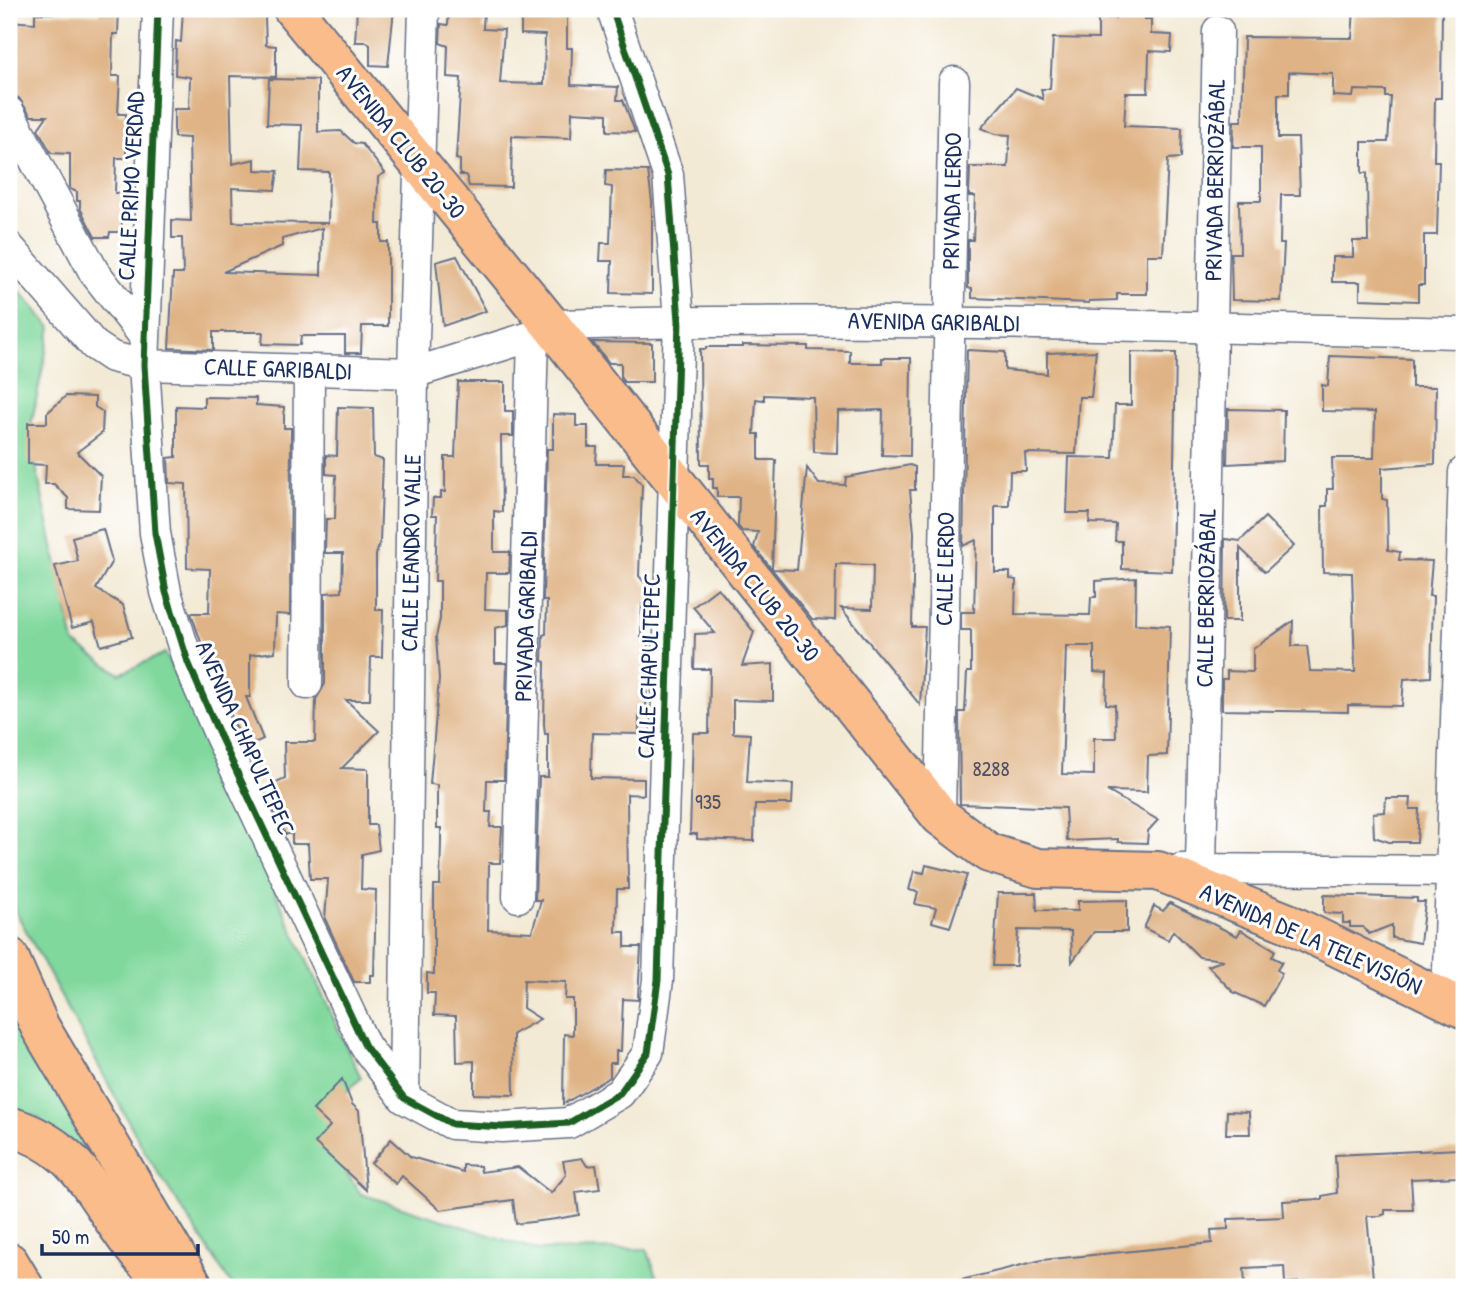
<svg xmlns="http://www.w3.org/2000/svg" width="1473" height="1296" viewBox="0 0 1473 1296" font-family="'Patrick Hand',sans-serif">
	<rect width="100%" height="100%" fill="#fff"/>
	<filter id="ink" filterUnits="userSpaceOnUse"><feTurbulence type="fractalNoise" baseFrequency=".0143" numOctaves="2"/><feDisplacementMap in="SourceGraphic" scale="14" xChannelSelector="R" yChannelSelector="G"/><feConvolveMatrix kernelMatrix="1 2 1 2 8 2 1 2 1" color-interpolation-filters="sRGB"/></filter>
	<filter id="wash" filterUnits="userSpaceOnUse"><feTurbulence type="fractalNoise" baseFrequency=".00686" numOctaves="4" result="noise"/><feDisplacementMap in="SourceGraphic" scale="28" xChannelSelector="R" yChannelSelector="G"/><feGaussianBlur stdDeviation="1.57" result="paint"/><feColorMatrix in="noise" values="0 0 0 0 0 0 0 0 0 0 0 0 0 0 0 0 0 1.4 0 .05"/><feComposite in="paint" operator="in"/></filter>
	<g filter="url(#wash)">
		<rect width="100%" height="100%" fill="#f3ead5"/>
		<g fill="#80d89c" stroke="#4e847d" stroke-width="2">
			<polygon points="9,279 51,327 29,435 74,643 120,674 165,653 361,1078 335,1103 331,1150 361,1194 537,1250 647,1249 661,1287 233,1287 146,1154 9,899"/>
			<polygon points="9,986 148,1241 38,1118 9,1106"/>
		</g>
		<g id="blocks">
			<g fill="#dfb385" fill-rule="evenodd">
				<polygon points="100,9 119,9 118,34 113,34 112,76 120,76 118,114 126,114 126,158 116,158 115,193 122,193 122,232 110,232 109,237 95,237 80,208 80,201 77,201 77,192 70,189 70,154 51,153 38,129 47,116 31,116 19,98 9,95 9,21 35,23 35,13 100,14"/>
				<path d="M183 9H259L265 17 266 45 276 46V77L230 76 232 164 255 159V170L278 171 275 190 232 188 233 222 328 223 329 172 300 171 302 125 267 124 269 79 318 80V132L341 131 354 143 362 144 385 173 378 177 377 224H381V242H388V326H362L361 353H345V336H301L300 345 262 344 263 332H213V350L169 348 173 274H183L182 238H172V220L191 221 189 138 174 137V109H189L190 77 175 75 176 41 181 42ZM322 228 321 275 223 272 282 246V239Z"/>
				<polygon points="357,9 394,9 388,66 370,65 370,45 367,42 355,42"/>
				<polygon points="449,9 484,9 483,29 504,30 500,83 544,84 545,35 521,34 521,9 567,9 567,48 572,48 571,85 618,87 617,100 623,100 635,132 607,131 607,114 572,112 571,138 512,136 511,187 469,186 466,175 460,175 460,160 456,159 461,78 447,77 448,46 440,43 441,24 448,25"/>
				<polygon points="1354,9 1442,9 1441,98 1435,98 1434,161 1439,161 1437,235 1424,235 1424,285 1418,285 1418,301 1360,299 1360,282 1332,282 1332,257 1353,257 1353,241 1368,241 1367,173 1362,173 1362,142 1388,142 1391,97 1386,97 1386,91 1354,90 1353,97 1333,96 1333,74 1289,72 1289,94 1278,94 1278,138 1298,138 1300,195 1281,195 1280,244 1284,244 1281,301 1232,300 1231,253 1240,253 1239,201 1261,201 1261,147 1233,147 1234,121 1242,121 1244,37 1352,38"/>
				<polygon points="1115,10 1144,11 1144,19 1151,19 1151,34 1172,35 1171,52 1149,51 1148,93 1126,93 1124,126 1182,128 1181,158 1168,159 1163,255 1147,255 1147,294 1117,294 1117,300 1089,301 1089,303 972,298 972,289 968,288 968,240 973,240 975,196 969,196 970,167 1008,167 1010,135 995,134 981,128 1016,88 1043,99 1041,89 1050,89 1053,38 1098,39 1098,18 1115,18"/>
				<polygon points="606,170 648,171 652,202 652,294 611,293 612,261 600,261 601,243 610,243 612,187 605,186"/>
				<polygon points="457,256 486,311 443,326 436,262"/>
				<polygon points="592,342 652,343 652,382 624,382 621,378 621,363 609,363"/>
				<polygon points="743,345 808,346 808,350 850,351 850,363 882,363 882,358 911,358 910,456 882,455 883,410 838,411 837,453 814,452 813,397 764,395 764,400 756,399 754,434 759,434 759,460 776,460 772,569 797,570 807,468 819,484 845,485 846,477 910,465 915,467 915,490 910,490 914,533 912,627 925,627 920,705 841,608 872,609 873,565 836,564 835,620 812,619 754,547 758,532 742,531 738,526 739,497 717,497 717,488 713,488 713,479 709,479 709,464 701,464 700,349 706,349 706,347 743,347"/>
				<path d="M967 350 1005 352V370L1047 374V353L1096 351 1091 397H1079L1076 454 1025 453 1026 471H1010L1009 506H995V572H1010V579L1016 580 1015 614 1090 615 1091 597H1096V581L1136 578 1135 624 1170 626 1167 755 1148 756 1147 792 1107 791 1158 820 1148 831 1147 843 1118 842V839L1067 841 1065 808 960 804 959 712H965L967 672H971V630H961V612H974L976 540 963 546ZM1066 646H1094V672L1107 673 1106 704 1115 705 1116 738H1094V775L1062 774Z"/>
				<polygon points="1131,352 1176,353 1172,571 1122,569 1122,541 1115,541 1116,524 1089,523 1090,513 1067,513 1069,457 1113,458 1115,405 1131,405"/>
				<polygon points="1330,356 1412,359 1412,387 1436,387 1435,464 1382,468 1382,499 1387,500 1388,550 1400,552 1399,560 1432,561 1429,596 1433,596 1431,677 1404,679 1402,706 1348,705 1348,712 1222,710 1222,679 1227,679 1227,671 1253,672 1253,649 1293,621 1292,646 1307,646 1310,671 1355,672 1352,573 1323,572 1322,506 1327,506 1327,489 1333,489 1332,458 1374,458 1375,412 1322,411 1322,385 1328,386"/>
				<polygon points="458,382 505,382 505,411 513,411 513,436 501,436 502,512 494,511 494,552 510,552 509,573 486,573 485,609 508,610 508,625 495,628 495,663 507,663 504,780 487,780 486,812 491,812 490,827 502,827 500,863 489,863 488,930 532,932 541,900 535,900 539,777 548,777 548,734 545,734 544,724 545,662 542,661 543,635 546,634 547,601 543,601 547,449 553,449 553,414 576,415 576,426 588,426 588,447 597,447 596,464 624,464 623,475 634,475 642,485 639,576 649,588 648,604 642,604 641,637 648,637 646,709 639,708 639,734 592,733 591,778 644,779 644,795 627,794 628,889 617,889 616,932 625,932 625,947 641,947 638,996 638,1000 623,999 621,1051 616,1051 616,1063 610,1063 610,1077 563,1104 564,1034 573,1035 573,999 565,999 566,982 524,980 523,1008 540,1019 513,1034 514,1095 474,1094 474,1061 457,1062 456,1016 434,1015 435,993 427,993 427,973 434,974 434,885 440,885 441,841 441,828 437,828 437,785 430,784 439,679 436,637 440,619 440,581 435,581 437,515 432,515 433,498 441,498 441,492 445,492 445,457 455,457"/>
				<polygon points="66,396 95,397 95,407 103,412 102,433 77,452 101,476 99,510 68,509 68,498 54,484 45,484 46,465 28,464 28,423 47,423 47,413"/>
				<polygon points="204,397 256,398 256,405 284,407 284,428 291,428 290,615 276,614 275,652 250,655 250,697 246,697 263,739 245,747 219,688 220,663 209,665 191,613 209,613 210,569 187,568 186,484 169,483 168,458 176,457 176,406 204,407"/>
				<polygon points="338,407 373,408 374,457 383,460 380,542 376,555 376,610 383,610 382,657 371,657 370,700 346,700 379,731 342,768 368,769 368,825 376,825 379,850 362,854 361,889 376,890 374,975 370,975 370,982 354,982 325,919 328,879 310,879 308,844 292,844 292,834 285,834 264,788 285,778 284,742 315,742 316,699 325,684 325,593 342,592 343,553 325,553 326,519 335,519 336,475 326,474 326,455 337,456"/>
				<polygon points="1228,409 1284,410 1283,461 1227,464"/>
				<polygon points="1265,517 1294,546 1265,572 1240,548 1240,621 1224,621 1225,539 1240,541"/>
				<polygon points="103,529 112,561 96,589 123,605 132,637 101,646 94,622 72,628 55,566 78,561 72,537"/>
				<polygon points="718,588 754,632 742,666 773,664 773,701 733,700 733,733 750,734 747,782 793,784 792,804 755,804 754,841 697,839 697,834 690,834 693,733 709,733 710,669 694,669 695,634 715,633 693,607"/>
				<polygon points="1386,798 1411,798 1410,809 1419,809 1417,842 1389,842 1374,837 1373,813 1385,812"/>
				<polygon points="926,865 967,875 950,927 932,922 936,908 915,904 918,892 909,890 914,871 924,873"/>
				<polygon points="998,893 1036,893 1037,910 1078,911 1078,901 1127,900 1127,932 1094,932 1072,962 1071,931 1018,930 1016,966 993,966"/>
				<polygon points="1324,895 1417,898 1417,902 1425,902 1420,943 1392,938 1392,925 1369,934 1363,927 1350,927 1350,923 1343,923 1343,914 1324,913"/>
				<polygon points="1170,903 1237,936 1241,930 1275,950 1272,957 1282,962 1277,970 1282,973 1264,1006 1233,992 1208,966 1224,960 1199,957 1173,931 1168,940 1144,928 1154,906 1163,911"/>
				<polygon points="342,1079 352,1104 359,1111 366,1190 315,1143 330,1126 313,1110"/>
				<polygon points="1227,1111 1249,1112 1250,1134 1226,1134"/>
				<polygon points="391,1139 411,1157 463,1172 463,1165 480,1166 481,1172 518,1167 551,1193 566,1175 563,1161 582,1158 587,1166 596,1165 600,1189 576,1192 579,1215 556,1219 516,1224 513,1200 440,1210 402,1176 396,1184 371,1163"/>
				<polygon points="1459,1149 1458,1177 1411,1179 1413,1210 1385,1210 1385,1214 1380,1216 1367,1216 1373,1278 1285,1283 1284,1266 1244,1268 1245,1285 1223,1287 957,1287 957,1281 1042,1260 1212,1243 1211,1230 1228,1229 1228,1219 1284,1217 1283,1201 1322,1199 1322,1196 1337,1193 1335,1155"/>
			</g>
		</g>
	</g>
	<g filter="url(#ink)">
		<use href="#blocks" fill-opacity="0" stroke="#677088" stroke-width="2"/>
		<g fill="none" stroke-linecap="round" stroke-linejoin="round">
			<g stroke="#677088" stroke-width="33">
				<g id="minor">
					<polyline points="158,9 144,365 155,533 166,592 188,662 220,736 365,1046 404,1098 452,1124 502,1127 569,1123 620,1093 648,1053 658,980 679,321 668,175 612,9"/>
					<polyline points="9,112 94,272 144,336"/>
					<path d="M9 247 94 345 112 357 144 365 413 373 533 336 551 325C856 316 1160 327 1464 333"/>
					<polyline points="307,684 309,370"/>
					<polyline points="940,816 954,82"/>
					<polyline points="1201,867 1218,31"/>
					<polyline points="1181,869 1464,871"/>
					<polyline points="518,897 533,336"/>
					<polyline points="1447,1001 1464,472"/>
					<polyline points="404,1098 413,373 424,9"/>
				</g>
			</g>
			<g stroke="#677088" stroke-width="42">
				<g id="major">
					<polyline points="293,9 551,325 940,816 989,853 1038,868 1158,871 1288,923 1464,1009"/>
					<polyline points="9,957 40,1027 194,1287"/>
					<path d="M9 1126C29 1132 49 1142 65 1156 105 1192 129 1266 181 1287"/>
					<polyline points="9,1262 24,1287"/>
				</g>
			</g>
			<use href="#minor" stroke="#fff" stroke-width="30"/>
			<use href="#major" stroke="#fabc8b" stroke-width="38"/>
			<g stroke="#fff" stroke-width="11">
				<polyline id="cycleway" points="158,9 144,365 155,533 166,592 188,662 220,736 365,1046 404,1098 452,1124 502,1127 569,1123 620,1093 648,1053 658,980 679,321 668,175 612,9"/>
			</g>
			<use href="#cycleway" stroke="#1b5e20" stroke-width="7"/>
		</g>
	</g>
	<g text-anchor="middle" stroke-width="6" stroke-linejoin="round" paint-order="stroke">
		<g font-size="21" fill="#4c5068">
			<text x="991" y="776">8288</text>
			<text x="708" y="809">935</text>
		</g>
		<g font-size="24" fill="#1b2f5e" stroke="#fff">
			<text transform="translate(401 142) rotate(51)" y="8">AVENIDA CLUB 20-30</text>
			<text transform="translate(1215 180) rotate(-89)" y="8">PRIVADA BERRIOZÁBAL</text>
			<text transform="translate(131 186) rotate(-87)" y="8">CALLE PRIMO VERDAD</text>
			<text transform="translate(952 201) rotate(-89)" y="8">PRIVADA LERDO</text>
			<text transform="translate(934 322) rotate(1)" y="8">AVENIDA GARIBALDI</text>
			<text transform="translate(278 369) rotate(2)" y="8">CALLE GARIBALDI</text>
			<text transform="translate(411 553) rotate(-89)" y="8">CALLE LEANDRO VALLE</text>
			<text transform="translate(945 569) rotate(-89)" y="8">CALLE LERDO</text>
			<text transform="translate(755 585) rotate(51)" y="8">AVENIDA CLUB 20-30</text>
			<text transform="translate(1206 598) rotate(-89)" y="8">CALLE BERRIOZÁBAL</text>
			<text transform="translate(526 616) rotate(-88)" y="8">PRIVADA GARIBALDI</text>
			<text transform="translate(649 666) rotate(-88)" y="8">CALLE CHAPULTEPEC</text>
			<text transform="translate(245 738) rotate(66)" y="8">AVENIDA CHAPULTEPEC</text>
			<text transform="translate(1311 939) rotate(24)" y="8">AVENIDA DE LA TELEVISIÓN</text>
		</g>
	</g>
	<rect width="1473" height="1296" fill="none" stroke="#fff" stroke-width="35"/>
	<path d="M42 1244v10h156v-10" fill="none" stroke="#1b2f5e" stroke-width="3.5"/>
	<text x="52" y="1244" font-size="21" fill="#1b2f5e" stroke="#ffffff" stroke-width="5" paint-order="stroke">50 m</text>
</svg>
